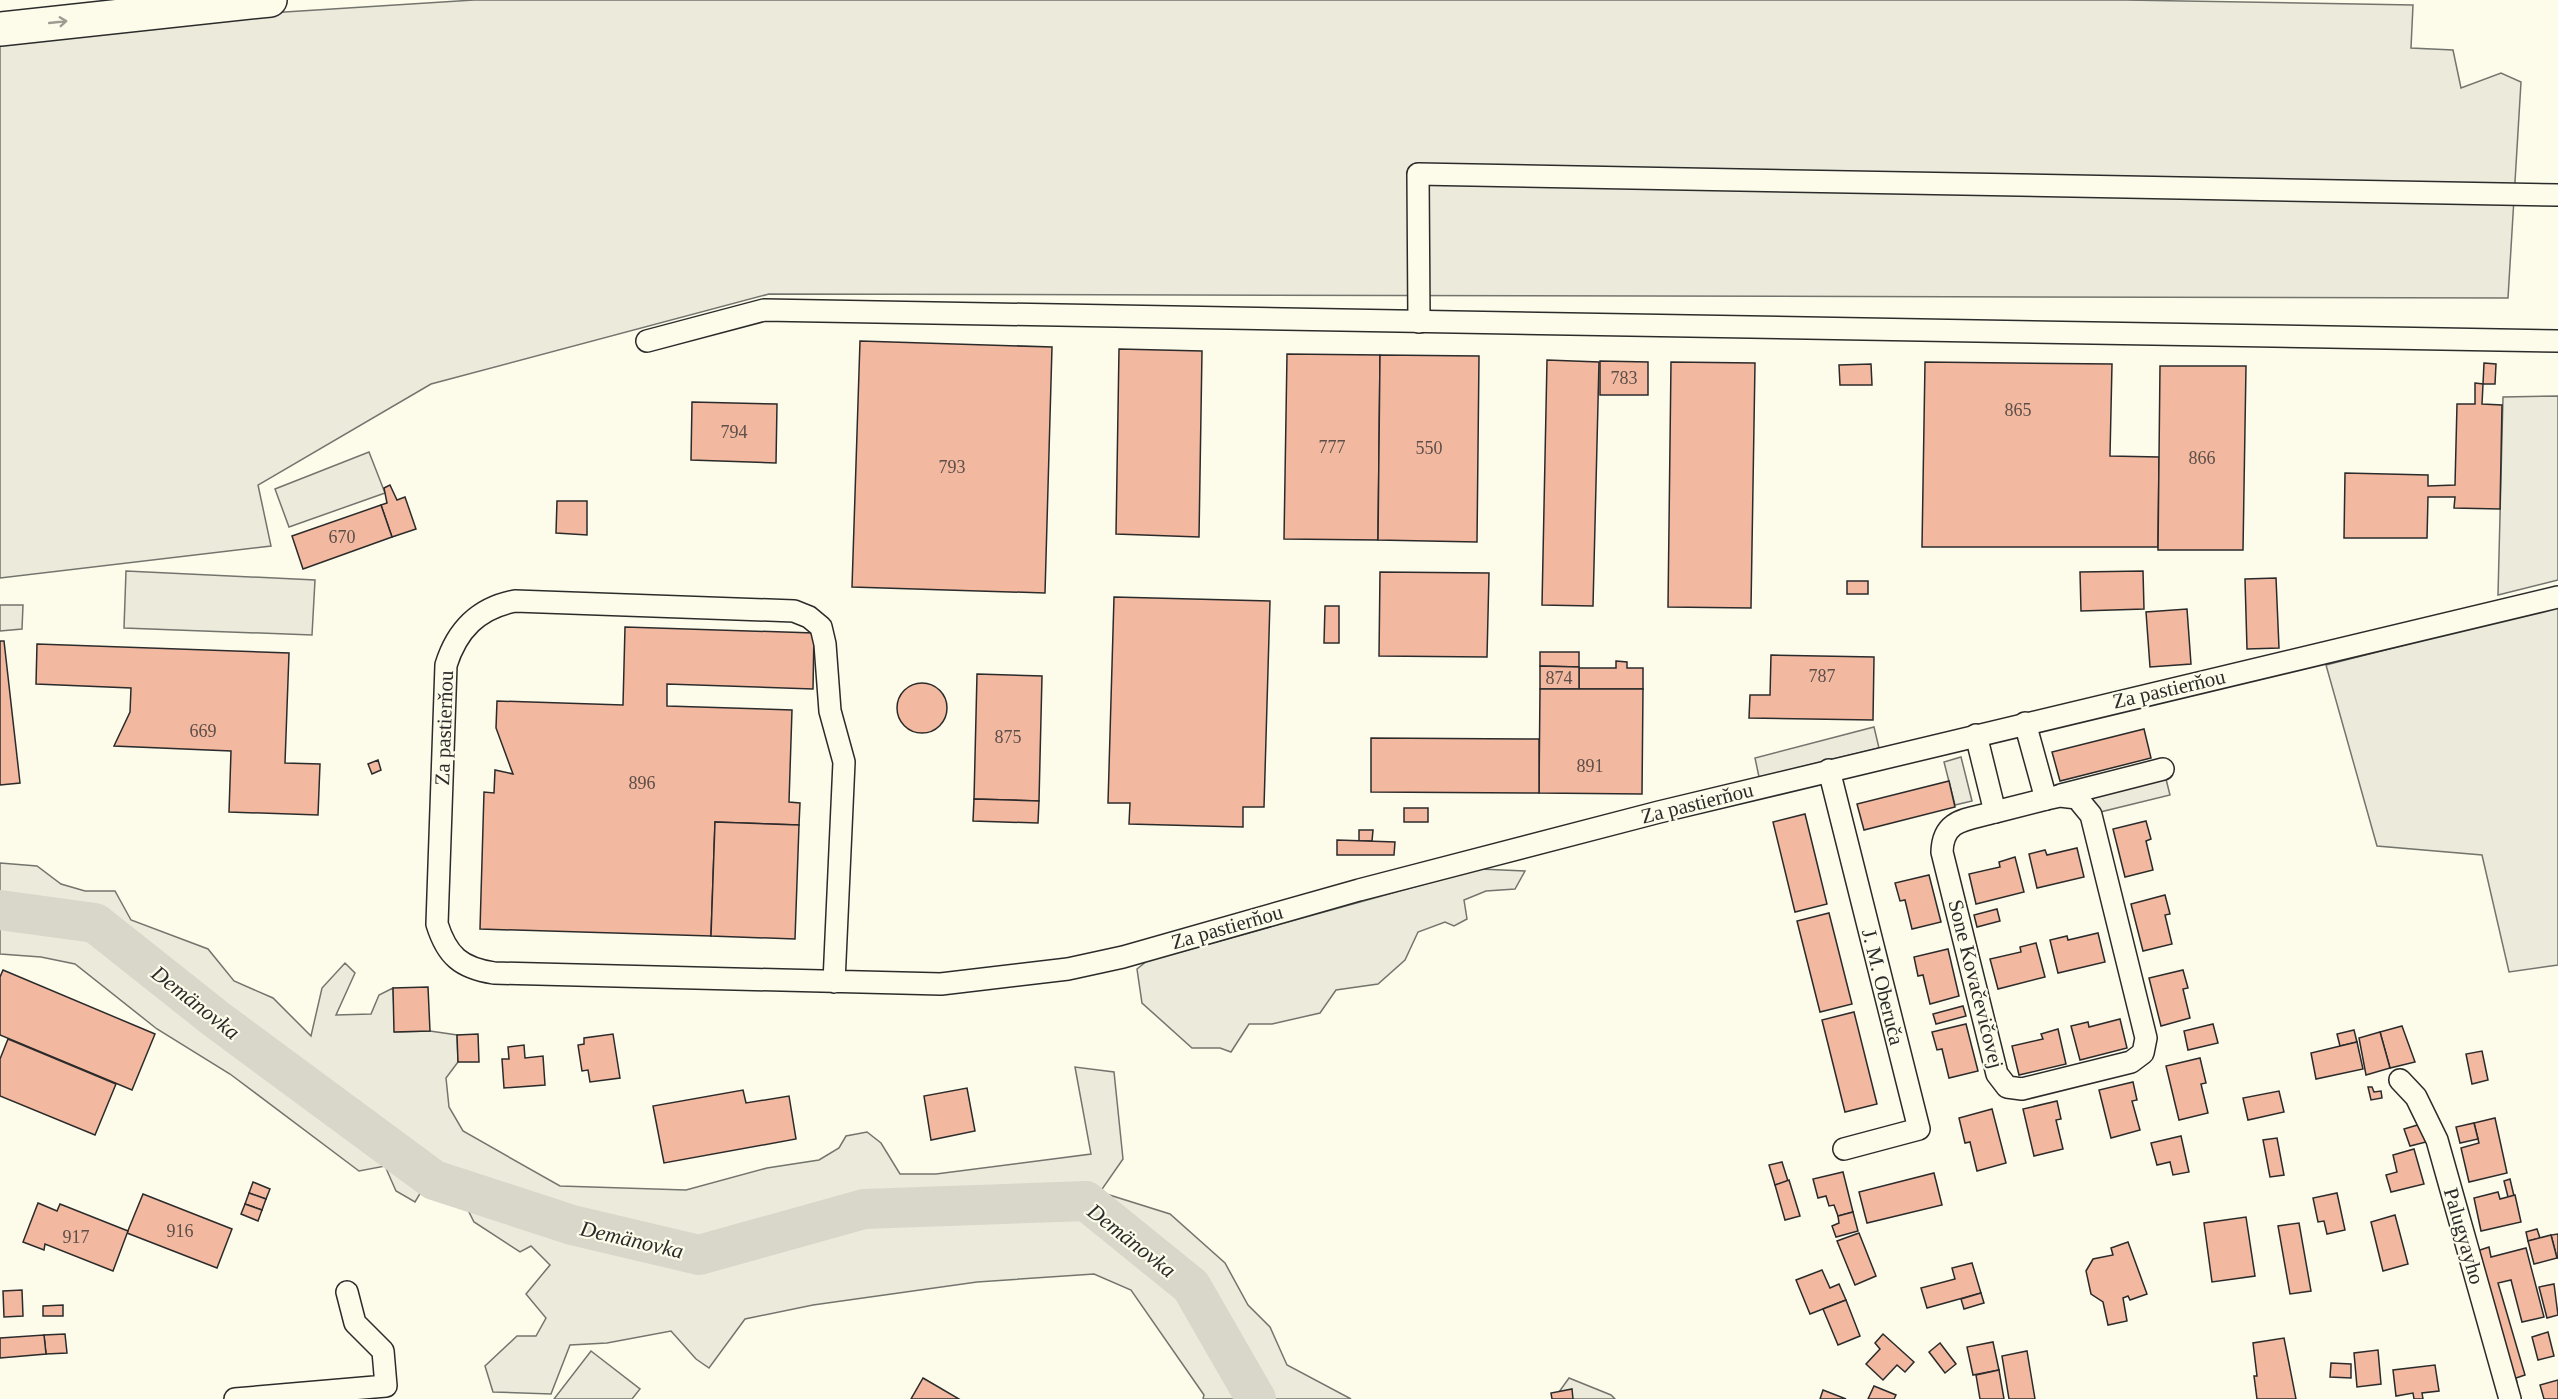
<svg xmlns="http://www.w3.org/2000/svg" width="2558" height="1399" viewBox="0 0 2558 1399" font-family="'Times New Roman',serif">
	<rect width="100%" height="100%" fill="#fdfbea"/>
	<g fill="#ecebdb" stroke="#74746e" stroke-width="1.5">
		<polygon points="474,0 2125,0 2413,5 2411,48 2453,50 2461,88 2501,73 2521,82 2508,298 769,294 431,384 258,485 271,546 0,578 0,42 269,13"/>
		<polygon points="369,452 385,493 289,527 275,489"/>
		<polygon points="2558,606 2558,965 2509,972 2482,855 2377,846 2326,665"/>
		<polygon points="0,863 37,866 61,884 85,891 115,891 131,920 208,949 234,981 273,998 311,1036 322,988 345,963 355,973 336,1015 371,1014 379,995 393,988 395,1032 430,1031 457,1035 458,1062 446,1078 449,1107 463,1131 560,1186 686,1190 767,1168 819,1160 839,1148 846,1136 867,1132 881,1143 900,1174 936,1174 1091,1154 1075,1067 1114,1072 1123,1159 1100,1192 1170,1214 1225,1263 1248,1305 1270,1327 1287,1365 1351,1399 1203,1399 1204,1395 1131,1290 1094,1274 977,1282 813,1305 745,1319 709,1368 696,1359 671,1331 607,1343 570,1345 551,1394 493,1392 485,1366 517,1336 536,1336 546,1318 526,1294 550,1265 531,1246 520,1252 474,1222 449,1172 436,1167 415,1202 396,1191 385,1166 359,1171 230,1074 157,1029 75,964 41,957 0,954"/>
		<polygon points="1479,869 1525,871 1515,889 1486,891 1464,900 1467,919 1454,926 1445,922 1418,932 1405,960 1378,984 1336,990 1320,1013 1272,1024 1249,1024 1231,1052 1220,1048 1192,1048 1142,1003 1137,969 1147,961"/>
		<polygon points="591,1351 640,1389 632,1399 554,1399"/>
		<polygon points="1569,1378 1611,1395 1615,1399 1554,1399"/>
	</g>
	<g fill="#eceadb" stroke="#74746e" stroke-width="1.5">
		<polygon points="2558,396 2558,580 2498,595 2503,397"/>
		<polygon points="126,571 315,580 312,635 124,628"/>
		<polygon points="0,605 23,605 22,629 0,631"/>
		<polygon points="1874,727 1879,748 1759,777 1755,758"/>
		<polygon points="1961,757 1972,801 1955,805 1944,762"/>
		<polygon points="2165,775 2170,795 2096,813 2090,796"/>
	</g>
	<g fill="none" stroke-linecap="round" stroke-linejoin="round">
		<polyline stroke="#d8d7c9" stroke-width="40" points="0,910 95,923 216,1019 434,1180 572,1225 699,1255 864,1209 1086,1201 1191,1286 1256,1399"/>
	</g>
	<g fill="#f2b8a0" stroke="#2b2b2b" stroke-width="1.5">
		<polygon points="860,341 1052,347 1045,593 852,587"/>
		<polygon points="1119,349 1202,351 1199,537 1116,534"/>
		<polygon points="1287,354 1380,355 1378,540 1284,539"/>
		<polygon points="1380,355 1479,356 1477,542 1378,540"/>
		<polygon points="1547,360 1599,362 1593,606 1542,605"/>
		<polygon points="1600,361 1648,362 1648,395 1600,395"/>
		<polygon points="1671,362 1755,363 1751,608 1668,607"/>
		<polygon points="1925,362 2112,364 2110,456 2159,457 2158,547 1922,547"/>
		<polygon points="2484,363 2496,364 2495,384 2483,384"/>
		<polygon points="1871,364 1872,385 1840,385 1839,365"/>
		<polygon points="2160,366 2246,366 2243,550 2158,550"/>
		<polygon points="2475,383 2483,384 2482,404 2502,405 2500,509 2454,508 2455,497 2428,497 2427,538 2344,538 2345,473 2428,475 2428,486 2455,485 2457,404 2475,404"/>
		<polygon points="692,402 777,404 776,463 691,460"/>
		<polygon points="390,485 397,500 405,497 416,529 392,537 381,505 387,503 384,488"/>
		<polygon points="557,501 587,501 587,535 556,533"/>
		<polygon points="381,505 392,537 303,569 292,536"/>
		<polygon points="2143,571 2144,609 2081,611 2080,572"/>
		<polygon points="1380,572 1489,573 1487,657 1379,656"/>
		<polygon points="2276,578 2279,648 2247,649 2245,579"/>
		<rect x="1847" y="581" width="21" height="13"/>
		<polygon points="1114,597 1270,601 1264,807 1243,807 1243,827 1129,824 1130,803 1108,803"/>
		<polygon points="1325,606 1339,606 1339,643 1324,643"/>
		<polygon points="2187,609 2191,664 2150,667 2146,612"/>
		<polygon points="625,627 814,633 813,689 667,684 667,706 792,710 789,802 800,803 799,825 715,822 711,936 480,929 484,792 494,793 495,770 513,774 496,728 497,701 623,705"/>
		<polygon points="0,641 4,641 20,783 0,785"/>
		<polygon points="37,644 289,653 285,763 320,764 318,815 229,812 231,751 114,746 130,712 131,688 36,684"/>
		<polygon points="1540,652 1579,652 1579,667 1540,666"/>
		<polygon points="1771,655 1874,657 1873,720 1749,718 1750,695 1770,695"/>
		<polygon points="1616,661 1627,662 1627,668 1643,668 1643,689 1579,689 1579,668 1616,668"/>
		<polygon points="1540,666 1579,667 1579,689 1540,689"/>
		<polygon points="977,674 1042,676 1039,801 974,799"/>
		<circle cx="922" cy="708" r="25"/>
		<polygon points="1540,689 1643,689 1642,794 1539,793"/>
		<polygon points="2144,729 2151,758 2060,781 2052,752"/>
		<polygon points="1371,738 1539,739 1539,793 1371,792"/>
		<polygon points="378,760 381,770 372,774 368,764"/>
		<polygon points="1949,781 1955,807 1864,830 1857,804"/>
		<polygon points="974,799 1039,801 1038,823 973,821"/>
		<rect x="1404" y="808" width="24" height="14"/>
		<polygon points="1805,814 1827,904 1795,912 1773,822"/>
		<polygon points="2146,821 2151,839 2146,841 2153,870 2125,877 2113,829"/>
		<polygon points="715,822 799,825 795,939 711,936"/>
		<polygon points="1359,830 1373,830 1372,841 1359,841"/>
		<polygon points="1337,840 1395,842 1394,855 1337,855"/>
		<polygon points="2077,848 2084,877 2037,888 2029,854 2045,850 2047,855"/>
		<polygon points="2015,857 2024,892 1976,904 1969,874 2000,867 1999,862"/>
		<polygon points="1929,875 1941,922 1912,929 1905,900 1900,901 1895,883"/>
		<polygon points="2165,895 2170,914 2165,915 2172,944 2143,951 2131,904"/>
		<polygon points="1997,909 2000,921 1977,927 1974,915"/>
		<polygon points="1829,913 1852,1004 1820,1012 1797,921"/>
		<polygon points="2098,933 2105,962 2058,973 2050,940 2067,936 2068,940"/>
		<polygon points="2036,943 2045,977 1998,989 1990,959 2021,952 2020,947"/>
		<polygon points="1948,949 1959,996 1930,1004 1923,975 1918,976 1914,957"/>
		<polygon points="3,970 155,1034 132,1090 0,1035 0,977"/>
		<polygon points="2183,970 2188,988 2183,989 2190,1018 2161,1026 2149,978"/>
		<polygon points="428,987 430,1031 394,1032 393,988"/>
		<polygon points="1963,1006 1966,1016 1936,1024 1933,1014"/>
		<polygon points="1854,1012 1877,1104 1845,1112 1822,1020"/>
		<polygon points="2120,1019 2127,1048 2080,1060 2071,1026 2088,1022 2089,1027"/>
		<polygon points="1966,1024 1978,1071 1949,1078 1942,1049 1937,1050 1932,1032"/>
		<polygon points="2213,1024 2218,1043 2188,1050 2184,1031"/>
		<polygon points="2402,1026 2415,1062 2390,1068 2380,1032"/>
		<polygon points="2058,1029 2066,1064 2019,1075 2012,1046 2043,1039 2041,1034"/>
		<polygon points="2354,1030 2357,1042 2340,1046 2337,1034"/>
		<polygon points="2380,1032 2390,1068 2366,1075 2359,1038"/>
		<polygon points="478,1034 479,1062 458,1062 457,1035"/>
		<polygon points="613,1034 620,1078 590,1082 588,1070 582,1071 578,1045 584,1044 584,1038"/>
		<polygon points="8,1039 116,1084 95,1135 0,1096 0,1059"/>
		<polygon points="2357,1042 2363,1069 2316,1079 2311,1053"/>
		<polygon points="524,1045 525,1058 543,1056 545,1085 504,1088 502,1059 509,1059 508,1047"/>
		<polygon points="2482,1051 2488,1080 2472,1084 2466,1054"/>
		<polygon points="2200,1058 2206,1083 2201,1084 2208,1113 2179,1120 2166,1066"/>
		<polygon points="2133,1082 2137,1100 2132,1101 2140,1130 2111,1138 2099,1090"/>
		<polygon points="2368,1087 2372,1087 2374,1092 2381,1091 2382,1098 2371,1100"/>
		<polygon points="967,1088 975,1131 931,1140 924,1096"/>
		<polygon points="743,1090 746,1103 789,1096 796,1139 664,1163 653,1106"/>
		<polygon points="2279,1091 2284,1112 2248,1120 2243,1098"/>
		<polygon points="2057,1101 2061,1119 2056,1120 2063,1149 2034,1156 2023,1109"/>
		<polygon points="1992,1109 2006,1163 1977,1171 1970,1142 1965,1143 1959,1118"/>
		<polygon points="2495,1118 2507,1173 2469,1182 2461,1148 2479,1143 2474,1123"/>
		<polygon points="2474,1123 2478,1139 2460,1143 2456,1127"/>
		<polygon points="2421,1124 2426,1142 2410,1146 2404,1129"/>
		<polygon points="2181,1136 2189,1172 2173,1175 2170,1162 2157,1165 2151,1143"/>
		<polygon points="2277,1138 2284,1175 2270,1177 2263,1140"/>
		<polygon points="2414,1149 2424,1184 2391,1192 2386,1175 2397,1172 2393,1155"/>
		<polygon points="1782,1162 1788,1181 1775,1185 1769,1165"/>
		<polygon points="1843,1172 1853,1212 1838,1216 1834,1205 1829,1206 1826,1196 1818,1198 1813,1179"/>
		<polygon points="1934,1173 1942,1205 1867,1223 1859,1192"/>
		<polygon points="2510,1179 2514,1196 2508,1197 2504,1181"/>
		<polygon points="1789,1180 1800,1216 1785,1220 1775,1185"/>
		<polygon points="253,1182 270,1189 266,1199 249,1193"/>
		<polygon points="2498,1192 2500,1199 2515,1195 2521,1222 2481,1231 2474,1198"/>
		<polygon points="249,1193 266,1199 262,1210 245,1204"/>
		<polygon points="2337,1193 2345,1230 2327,1234 2324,1221 2318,1222 2313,1198"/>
		<polygon points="143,1194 232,1229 217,1268 127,1233"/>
		<polygon points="38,1203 57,1211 60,1204 128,1231 113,1271 45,1244 44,1250 23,1242"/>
		<polygon points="245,1204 262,1210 258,1221 241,1214"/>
		<polygon points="1853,1212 1858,1231 1836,1237 1832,1226 1839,1223 1838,1216"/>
		<polygon points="2395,1215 2408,1264 2383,1271 2371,1222"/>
		<polygon points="2246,1217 2255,1276 2212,1282 2204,1223"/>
		<polygon points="2299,1223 2311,1291 2290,1294 2278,1226"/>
		<polygon points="2537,1229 2540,1238 2528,1241 2526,1232"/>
		<polygon points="1859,1233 1876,1276 1855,1285 1837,1241"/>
		<polygon points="2558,1234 2558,1258 2557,1258 2551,1235"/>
		<polygon points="2551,1235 2557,1258 2534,1264 2528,1241"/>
		<polygon points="2128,1242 2147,1294 2130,1300 2128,1296 2123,1298 2127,1321 2108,1325 2103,1302 2091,1294 2086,1271 2093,1259 2113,1255 2111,1248"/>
		<polygon points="2489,1247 2491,1257 2526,1248 2544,1317 2522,1322 2511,1280 2498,1283 2525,1375 2516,1378 2517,1383 2511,1385 2474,1252"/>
		<polygon points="1972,1263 1981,1293 1927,1308 1921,1288 1955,1279 1952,1268"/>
		<polygon points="1822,1270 1830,1288 1839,1284 1846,1300 1810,1314 1796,1280"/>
		<polygon points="2554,1284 2558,1315 2547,1318 2539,1287"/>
		<polygon points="22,1290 23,1316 4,1317 3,1291"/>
		<polygon points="1981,1293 1984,1303 1964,1309 1961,1299"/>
		<polygon points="1846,1300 1860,1336 1838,1345 1823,1309"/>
		<polygon points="63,1305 63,1316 43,1316 43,1306"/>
		<polygon points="2548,1332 2554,1356 2538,1360 2532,1337"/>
		<polygon points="65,1334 67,1353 46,1354 44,1335"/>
		<polygon points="1883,1334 1914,1362 1905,1372 1897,1365 1883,1380 1866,1364 1880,1349 1875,1343"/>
		<polygon points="44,1335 46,1354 0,1358 0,1338"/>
		<polygon points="2284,1338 2296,1399 2257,1399 2254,1376 2257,1376 2253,1343"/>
		<polygon points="1993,1342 1999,1370 1973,1375 1967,1347"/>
		<polygon points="1940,1343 1956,1364 1945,1373 1929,1352"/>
		<polygon points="2378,1350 2381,1384 2357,1387 2354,1353"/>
		<polygon points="2027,1351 2035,1399 2009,1399 2002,1356"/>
		<polygon points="2331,1363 2351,1364 2351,1378 2330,1377"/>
		<polygon points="2435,1365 2439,1391 2422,1393 2423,1399 2414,1399 2413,1393 2396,1396 2393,1370"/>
		<polygon points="1999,1370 2004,1399 1980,1399 1976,1375"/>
		<polygon points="923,1378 959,1399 911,1399"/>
		<polygon points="2558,1380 2558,1399 2544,1399 2540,1385"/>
		<polygon points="1874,1386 1896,1395 1894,1399 1868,1399"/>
		<polygon points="1572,1389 1573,1399 1552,1399 1551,1393"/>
		<polygon points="1823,1390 1846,1399 1820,1399"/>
	</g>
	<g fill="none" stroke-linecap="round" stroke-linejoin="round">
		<g stroke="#2b2b2b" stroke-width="24">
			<g id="street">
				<polyline points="1419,322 1418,174 2558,195"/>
				<polyline points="647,341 764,310 2558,341"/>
				<path d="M1976 735 1995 812C1968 820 1943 818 1942 852L1997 1074 2007 1087 2022 1089 2131 1062 2143 1053 2146 1038 2091 815 2077 798 2060 796 2046 799 2025 723"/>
				<polyline points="1829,770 1919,1129 1844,1149"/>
				<polyline points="2061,795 2163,769"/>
				<polyline points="1995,812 2046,799"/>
				<path d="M834 982 844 762 830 711 825 644 821 627 809 617 794 611 515 601C478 608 457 630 446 665L437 924C447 956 461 968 494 973L941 984 1068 969 1123 957 1359 890 1659 812 2558 597"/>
				<polyline points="2400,1080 2416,1097 2437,1140 2510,1399"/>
				<polyline points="235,1399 386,1386 383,1351 355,1323 347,1292"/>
			</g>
		</g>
		<g stroke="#2b2b2b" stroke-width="36">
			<polyline id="highway" points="0,29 270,0"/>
		</g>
		<use href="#street" stroke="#fdfbea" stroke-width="21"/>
		<use href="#highway" stroke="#fdfbea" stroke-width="33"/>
	</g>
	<defs><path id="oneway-shaft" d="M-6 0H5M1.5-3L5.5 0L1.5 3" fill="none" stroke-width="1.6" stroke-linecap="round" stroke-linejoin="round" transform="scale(1.5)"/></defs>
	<use stroke="#9e9d94" href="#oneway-shaft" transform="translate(58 22) rotate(-6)"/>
	<g text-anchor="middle" stroke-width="4.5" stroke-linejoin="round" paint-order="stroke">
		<g font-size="18" fill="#5d4e48">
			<text x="1624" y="384">783</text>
			<text x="2018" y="416">865</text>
			<text x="734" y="438">794</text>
			<text x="1332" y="453">777</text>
			<text x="1429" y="454">550</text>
			<text x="2202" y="464">866</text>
			<text x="952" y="473">793</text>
			<text x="342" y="543">670</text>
			<text x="1822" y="682">787</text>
			<text x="1559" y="684">874</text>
			<text x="203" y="737">669</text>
			<text x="1008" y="743">875</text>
			<text x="1590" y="772">891</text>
			<text x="642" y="789">896</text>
			<text x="180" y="1237">916</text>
			<text x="76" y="1243">917</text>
		</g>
		<g font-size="21" fill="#2b2b2b" stroke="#fdfbea">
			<text transform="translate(2169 689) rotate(-13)" y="7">Za pastierňou</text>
			<text transform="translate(444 728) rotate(-88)" y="7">Za pastierňou</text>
			<text transform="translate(1697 803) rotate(-14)" y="7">Za pastierňou</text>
			<text transform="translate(1227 927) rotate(-16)" y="7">Za pastierňou</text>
			<text transform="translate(1976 984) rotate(76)" y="7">Sone Kovačevičovej</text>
			<text transform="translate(1883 987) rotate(76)" y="7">J. M. Oberuča</text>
			<text transform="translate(2464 1236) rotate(74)" y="7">Palugyayho</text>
		</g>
		<g font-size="22" font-style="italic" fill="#2b2b2b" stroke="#fdfbea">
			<text transform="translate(196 1002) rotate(38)" y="8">Demänovka</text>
			<text transform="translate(632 1239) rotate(13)" y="8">Demänovka</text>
			<text transform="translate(1132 1240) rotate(38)" y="8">Demänovka</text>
		</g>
	</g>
</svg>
